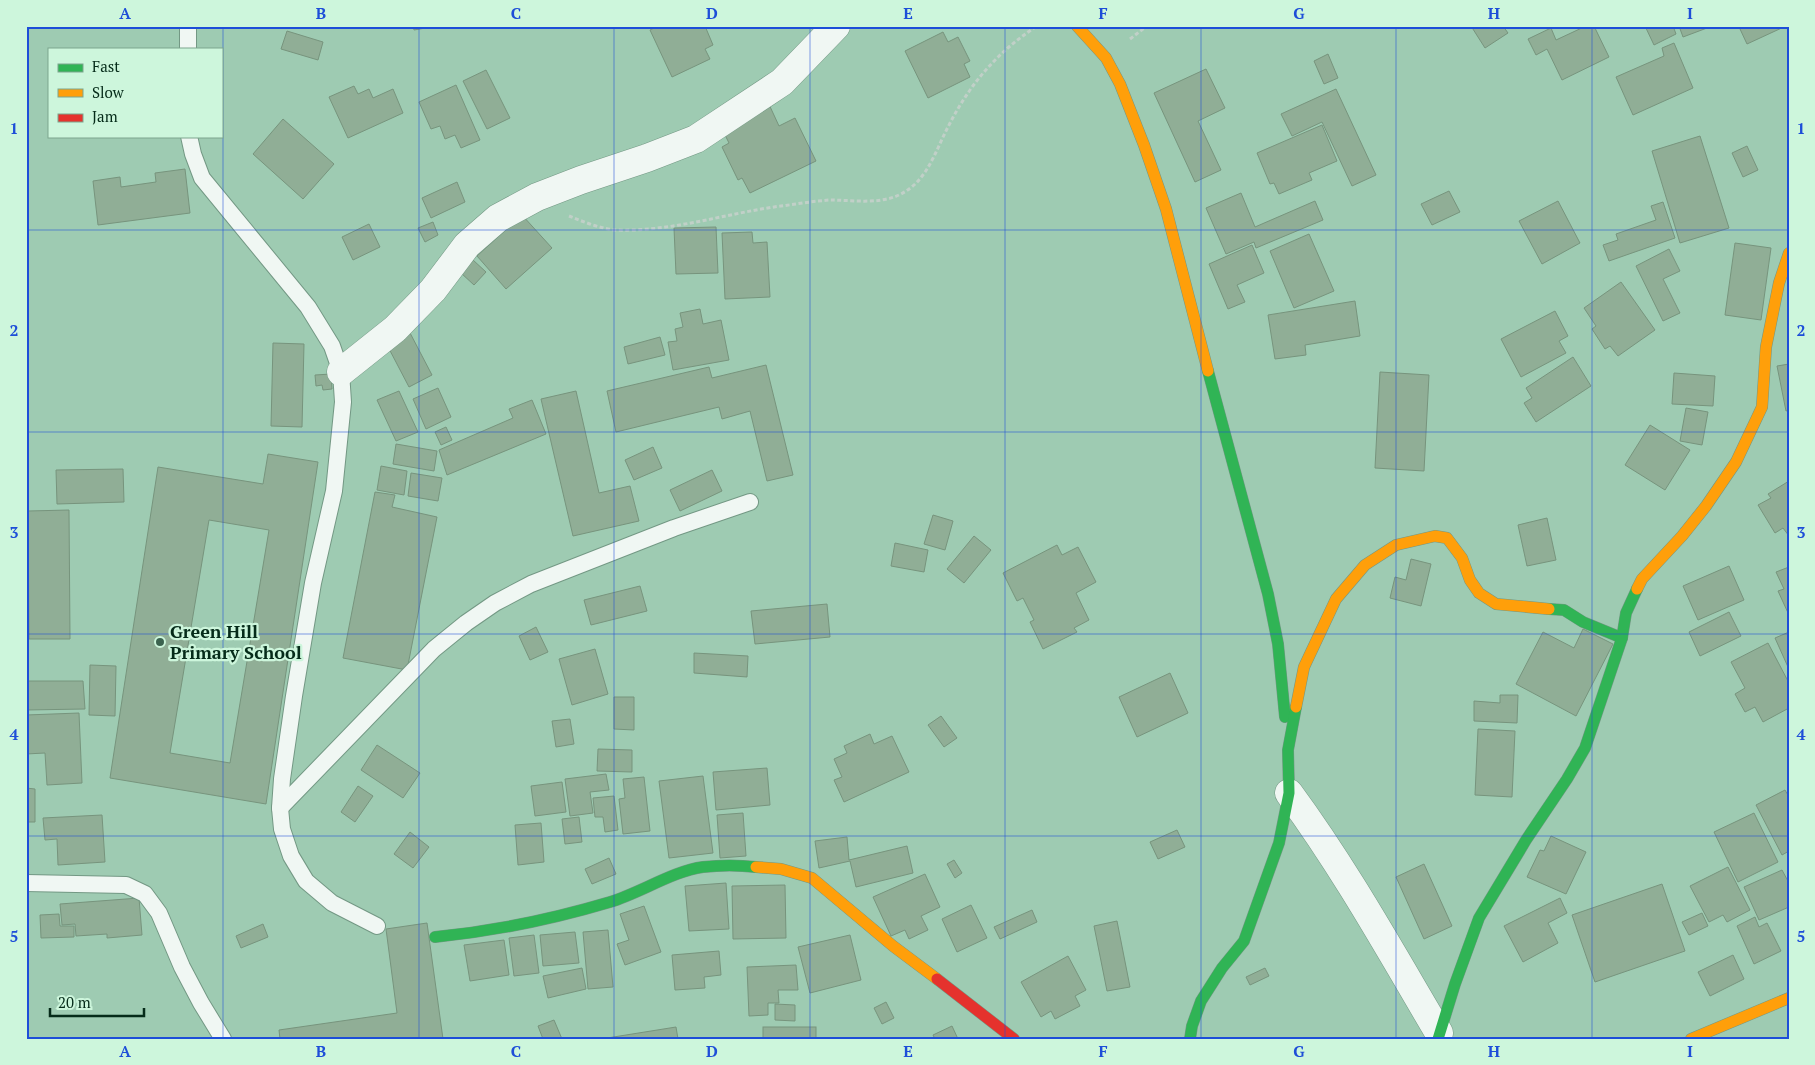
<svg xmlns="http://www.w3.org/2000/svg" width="1815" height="1065" viewBox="0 0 1815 1065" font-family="'PT Serif',serif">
	<rect width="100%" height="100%" fill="#9ecbb2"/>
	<g fill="#90ae96" stroke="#77947d" fill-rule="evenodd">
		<polygon points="413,26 437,26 414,30"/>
		<polygon points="658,26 705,26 713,45 705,49 710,59 672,77 650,30"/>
		<polygon points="1471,26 1503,26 1508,33 1485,48"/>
		<polygon points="1586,26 1594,26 1609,57 1562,80 1547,49 1536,55 1528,39 1551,28 1556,40"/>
		<polygon points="1645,26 1673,26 1676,34 1654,45"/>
		<polygon points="1679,26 1706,26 1707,28 1683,37"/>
		<polygon points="1745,26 1786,26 1747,44 1740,29"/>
		<polygon points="287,31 323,42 318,60 281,49"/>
		<polygon points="943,32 948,42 958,37 970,61 964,64 970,77 928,98 905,51"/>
		<polygon points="1674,43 1693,88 1633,115 1616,77 1664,56 1662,48"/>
		<polygon points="1328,54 1338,78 1324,84 1314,61"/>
		<polygon points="1206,69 1225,108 1198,121 1221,170 1195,182 1154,93"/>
		<polygon points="486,70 510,118 487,129 463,81"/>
		<polygon points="456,85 480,140 461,148 455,135 445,139 440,126 431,129 419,102"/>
		<polygon points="354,86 358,94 369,89 373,98 393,89 403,113 348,138 329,97"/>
		<polygon points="1336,89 1376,175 1352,186 1322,122 1292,136 1281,114"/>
		<polygon points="767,100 779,126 795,118 816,161 750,193 742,178 738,180 722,147 729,143 723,131"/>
		<polygon points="283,119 334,164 303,199 253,154"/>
		<polygon points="1322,125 1337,161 1309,173 1312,180 1279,194 1274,183 1270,184 1257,153"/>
		<polygon points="1700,136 1729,228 1680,243 1652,151"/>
		<polygon points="1747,146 1758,170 1743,177 1732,153"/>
		<polygon points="185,169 190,213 98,225 93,181 120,177 121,187 156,182 155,173"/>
		<polygon points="457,182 465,202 431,218 422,198"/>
		<polygon points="1449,191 1460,212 1432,225 1421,204"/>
		<polygon points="1241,193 1255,227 1315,201 1323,220 1256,248 1254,242 1226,254 1206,208"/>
		<polygon points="1558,201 1580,243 1542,264 1519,221"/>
		<polygon points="1663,202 1675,238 1609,261 1603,245 1618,240 1616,234 1656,220 1651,206"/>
		<polygon points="522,215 552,248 506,289 477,256"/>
		<polygon points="433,222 438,235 425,242 418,228"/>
		<polygon points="369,224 380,247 353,260 342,237"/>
		<polygon points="716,227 718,273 676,274 674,228"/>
		<polygon points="752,232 753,243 767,242 770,297 725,299 722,233"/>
		<polygon points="1309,234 1334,291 1294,308 1270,251"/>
		<polygon points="1735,243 1771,248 1761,320 1725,315"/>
		<polygon points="1252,245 1264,273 1237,285 1245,302 1228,309 1209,264"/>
		<polygon points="1669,249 1680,271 1663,279 1680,313 1663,321 1636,266"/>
		<polygon points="473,260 486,272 474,285 461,273"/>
		<polygon points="1621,282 1655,330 1618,356 1610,346 1605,349 1592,329 1596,326 1584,308"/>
		<polygon points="1355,301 1360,336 1305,345 1306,355 1275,359 1268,315"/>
		<polygon points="700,309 703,324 721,320 729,360 673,370 668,342 677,341 675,329 683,327 680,313"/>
		<polygon points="1555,311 1568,336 1559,341 1566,353 1521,377 1501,339"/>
		<polygon points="409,331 432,375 409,387 386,343"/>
		<polygon points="660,337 665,355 628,364 624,347"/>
		<polygon points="273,343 304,344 302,427 271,426"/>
		<polygon points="1573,357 1591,386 1536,422 1524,403 1532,398 1526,388"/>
		<polygon points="1789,364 1789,410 1786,411 1777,366"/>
		<polygon points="766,365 793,475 767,481 750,411 722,419 719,407 616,432 607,391 709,367 712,378"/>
		<polygon points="1380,372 1429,375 1424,471 1375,468"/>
		<polygon points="1674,373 1715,376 1713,406 1672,404"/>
		<polygon points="331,374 332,389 323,390 322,385 316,386 315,375"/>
		<polygon points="438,388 451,417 426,429 413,399"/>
		<polygon points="399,391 418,432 396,441 377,400"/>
		<polygon points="576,391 599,493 630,486 639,521 573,536 541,399"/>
		<polygon points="532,400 546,434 447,475 439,450 513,418 509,409"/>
		<polygon points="1686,408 1708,412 1702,445 1680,441"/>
		<polygon points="1650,425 1690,450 1665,490 1625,465"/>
		<polygon points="446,427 452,440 441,445 435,432"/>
		<polygon points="396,444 437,451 434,471 393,464"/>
		<polygon points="653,447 662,468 634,480 625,460"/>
		<path d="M268 454 318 462 266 804 110 778 158 467 263 484ZM209 520 269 530 230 763 170 753Z"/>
		<polygon points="381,466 407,471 404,495 377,490"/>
		<polygon points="123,469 124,502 57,504 56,470"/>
		<polygon points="712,470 722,491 680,511 670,490"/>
		<polygon points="411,473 442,478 438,501 408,496"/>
		<polygon points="1789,481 1789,536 1783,528 1775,533 1758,505 1771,498 1768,494"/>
		<polygon points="375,492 395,495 392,507 437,517 407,670 343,658"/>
		<polygon points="69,510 70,639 29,639 28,511"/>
		<polygon points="933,515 953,521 945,550 924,544"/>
		<polygon points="1547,518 1556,560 1527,566 1518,525"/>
		<polygon points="974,536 991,550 964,583 947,569"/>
		<polygon points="895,543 928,550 924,572 891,566"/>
		<polygon points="1057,545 1062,555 1078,547 1096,582 1076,593 1089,620 1074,628 1077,632 1043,649 1030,622 1034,620 1023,598 1017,601 1003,573"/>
		<polygon points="1411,559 1431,564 1421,606 1390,598 1395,577 1406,580"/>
		<polygon points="1729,566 1744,600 1698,620 1683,586"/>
		<polygon points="1789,567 1789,615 1778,591 1784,589 1776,572"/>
		<polygon points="640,586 647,611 591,625 584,600"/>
		<polygon points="827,604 830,637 755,644 751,611"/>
		<polygon points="1729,612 1741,636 1700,656 1689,632"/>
		<polygon points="536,627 548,652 530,660 519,636"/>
		<polygon points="1583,629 1613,644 1576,716 1516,684 1543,632 1574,648"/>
		<polygon points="1789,632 1789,667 1788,667 1775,638"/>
		<polygon points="1768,643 1789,683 1789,708 1763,722 1755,707 1745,712 1735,694 1745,688 1731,662"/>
		<polygon points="595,649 608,694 572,705 559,659"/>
		<polygon points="694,653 748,656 747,677 694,673"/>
		<polygon points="90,665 116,666 115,716 89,715"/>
		<polygon points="1170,673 1188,713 1137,737 1119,697"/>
		<polygon points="26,681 83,681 85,709 26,710"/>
		<polygon points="1500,695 1518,695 1517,723 1474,721 1474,701 1500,703"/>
		<polygon points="614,697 634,697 634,730 614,729"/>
		<polygon points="79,713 82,783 47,785 45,753 26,754 26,715"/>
		<polygon points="941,716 957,738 944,747 928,725"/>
		<polygon points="570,719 574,744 556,747 552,721"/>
		<polygon points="1478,729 1515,731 1512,797 1475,795"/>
		<polygon points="870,734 874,744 892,736 909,772 844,802 834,780 842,777 834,759 847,753 844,746"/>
		<polygon points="377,745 420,773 403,798 361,770"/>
		<polygon points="598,749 632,750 632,772 597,771"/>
		<polygon points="767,768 770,805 716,810 713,772"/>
		<polygon points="606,774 609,790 590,792 593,813 570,816 565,779"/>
		<polygon points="703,776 713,853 669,858 659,781"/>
		<polygon points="644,777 650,831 623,834 619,799 625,798 623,779"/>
		<polygon points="562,782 566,812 535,816 531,786"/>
		<polygon points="358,786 373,796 355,822 341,812"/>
		<polygon points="26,788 35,789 35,822 26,822"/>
		<polygon points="1785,790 1789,797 1789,851 1782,855 1756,805"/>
		<polygon points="614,796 618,830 605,832 603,817 595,817 593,798"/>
		<polygon points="743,813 746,856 720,858 717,815"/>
		<polygon points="1754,813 1778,862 1738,882 1714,832"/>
		<polygon points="102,815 105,862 58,865 57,839 45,840 43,818"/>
		<polygon points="579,817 582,842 565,844 562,819"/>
		<polygon points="541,823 544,862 518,865 515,825"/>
		<polygon points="1177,830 1185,847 1158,859 1150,842"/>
		<polygon points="410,832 429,847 413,868 394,854"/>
		<polygon points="1551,836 1586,852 1566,894 1527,877 1540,850 1544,851"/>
		<polygon points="847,837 849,860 907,846 913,873 856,887 850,861 819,868 815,841"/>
		<polygon points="609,858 616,874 592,884 585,869"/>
		<polygon points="954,860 962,873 955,878 947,864"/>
		<polygon points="1424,864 1452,926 1424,939 1396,877"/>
		<polygon points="1728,867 1750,910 1727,922 1723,915 1709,922 1690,886"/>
		<polygon points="1782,870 1789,883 1789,907 1759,920 1744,887"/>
		<polygon points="925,874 940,907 921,916 928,930 909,939 905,930 891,936 873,897"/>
		<polygon points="726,883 729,929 689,931 685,886"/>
		<polygon points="1662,884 1685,951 1595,982 1572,915"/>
		<polygon points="785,885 786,938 733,939 732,886"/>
		<polygon points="139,898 142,935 107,938 107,934 76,936 75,924 62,925 60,904"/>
		<polygon points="1560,898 1567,913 1548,923 1558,943 1523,962 1504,926"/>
		<polygon points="971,905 987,938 957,952 942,919"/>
		<polygon points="644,906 661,952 625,965 617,944 629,940 620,914"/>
		<polygon points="1032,910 1037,922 1000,939 994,927"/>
		<polygon points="1702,913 1708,926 1689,935 1682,922"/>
		<polygon points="59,914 60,926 74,926 74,937 41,938 40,915"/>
		<polygon points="1755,917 1759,927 1767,923 1781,951 1754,964 1737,926"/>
		<polygon points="1117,921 1130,987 1107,991 1094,926"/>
		<polygon points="427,923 443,1039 280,1039 279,1030 397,1013 386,929"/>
		<polygon points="263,924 268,937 241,948 236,936"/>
		<polygon points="608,930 613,987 588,989 583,932"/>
		<polygon points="575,932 579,963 543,966 540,935"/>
		<polygon points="534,935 539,973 514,976 509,938"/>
		<polygon points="850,935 861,980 810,993 798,947"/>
		<polygon points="504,940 509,975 470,981 464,945"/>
		<polygon points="719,951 721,975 704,977 705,988 675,990 672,955"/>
		<polygon points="1733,955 1744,979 1710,996 1698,972"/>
		<polygon points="1068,956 1086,990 1075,996 1080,1006 1055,1019 1051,1011 1041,1017 1021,982"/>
		<polygon points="796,965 798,990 778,990 779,1003 768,1003 768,1015 749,1016 747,967"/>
		<polygon points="582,968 586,989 548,998 543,976"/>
		<polygon points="1265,968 1269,976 1250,985 1246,977"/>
		<polygon points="886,1002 894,1018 882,1024 874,1008"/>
		<polygon points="775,1004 795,1005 795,1021 775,1020"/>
		<polygon points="554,1020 562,1039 543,1039 538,1026"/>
		<polygon points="952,1026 958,1039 935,1039 933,1035"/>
		<polygon points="676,1027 678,1039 601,1039"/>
		<rect x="763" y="1027" width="53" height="12"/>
	</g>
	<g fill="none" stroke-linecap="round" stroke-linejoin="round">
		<g stroke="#739884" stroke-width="18">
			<g id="lane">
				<polyline points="188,26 188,49"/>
				<polyline points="189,136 193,154 202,178 308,307 332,346 341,372 343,402 334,491 313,583 294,696 282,779 280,808 282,829 291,856 306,881 332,903 377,926"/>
				<polyline points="280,808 434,649 466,623 495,603 531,584 674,528 750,502"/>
				<polyline points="26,883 126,885 145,894 159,913 182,967 201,1003 223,1039"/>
			</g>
		</g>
		<g stroke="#739884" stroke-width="29">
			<g id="street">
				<polyline points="341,372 395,329 433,290 467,245 498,218 537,197 581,180 647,158 696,139 782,82 836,26"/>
				<path d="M1289 793C1345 869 1391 952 1439 1033"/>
			</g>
		</g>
		<g stroke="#739884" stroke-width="12">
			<g id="fast">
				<polyline points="1208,371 1268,594 1278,644 1285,717"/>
				<polyline points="1549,609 1564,610 1583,622 1622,638"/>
				<path d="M435 937C495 931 553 919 610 902 640 893 673 871 703 867 720 865 739 865 756 867"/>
				<polyline points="1190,1039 1192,1026 1201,1001 1222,968 1244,941 1279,843 1289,793 1288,750 1296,707"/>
				<polyline points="1438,1039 1455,984 1479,918 1526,840 1567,779 1585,748 1622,638 1626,613 1637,589"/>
			</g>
		</g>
		<g stroke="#739884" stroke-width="12">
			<g id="slow">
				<polyline points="1077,26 1106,58 1120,84 1144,145 1166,209 1208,371"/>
				<polyline points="1637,589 1642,579 1682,536 1706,506 1736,462 1762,407 1766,347 1779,283 1789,253"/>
				<polyline points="1296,707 1304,667 1336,599 1365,565 1396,545 1435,536 1447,538 1462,558 1470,580 1479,593 1496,604 1549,609"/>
				<polyline points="756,867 781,869 812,878 893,946 937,979"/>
				<polyline points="1691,1039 1789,998"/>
			</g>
		</g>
		<g stroke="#739884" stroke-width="12">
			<polyline id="jam" points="937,979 1014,1039"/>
		</g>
		<g stroke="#c1d0c8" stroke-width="3" stroke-dasharray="4 2.5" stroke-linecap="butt">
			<polyline points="1130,39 1147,26"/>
			<path d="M569 216C584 222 601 229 616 230 672 232 727 213 781 206 797 204 814 201 830 200 851 200 874 204 894 197 903 194 913 187 919 180 932 165 939 144 948 127 969 85 997 52 1037 26"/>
		</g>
		<use href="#lane" stroke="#f0f7f3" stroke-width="16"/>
		<use href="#street" stroke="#f0f7f3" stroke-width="28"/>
		<use href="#fast" stroke="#30b455" stroke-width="11"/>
		<use href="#slow" stroke="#ff9f0a" stroke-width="11"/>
		<use href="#jam" stroke="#e5322d" stroke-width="11"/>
	</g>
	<path fill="none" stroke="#1d4ed8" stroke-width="1" stroke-opacity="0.55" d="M223 26V1039M419 26V1039M614 26V1039M810 26V1039M1005 26V1039M1201 26V1039M1396 26V1039M1592 26V1039M26 230H1789M26 432H1789M26 634H1789M26 836H1789"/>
	<circle fill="#3b634f" stroke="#cdf6dc" stroke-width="2" cx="160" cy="642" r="5"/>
	<g text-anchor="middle" stroke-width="4.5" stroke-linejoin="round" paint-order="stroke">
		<g font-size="18" font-weight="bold" fill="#052b19" stroke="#cdf6dc" text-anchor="start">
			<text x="170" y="638">Green Hill<tspan x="170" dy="21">Primary School</tspan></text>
		</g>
	</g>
	<rect width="1815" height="1065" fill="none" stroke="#cdf6dc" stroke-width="55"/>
	<rect x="48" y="48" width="175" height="90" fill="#cdf6dc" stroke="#7da58e"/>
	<rect x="58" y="64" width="25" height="8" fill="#30b455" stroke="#7da58e"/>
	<text x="92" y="72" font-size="15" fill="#052b19">Fast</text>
	<rect x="58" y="89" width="25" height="8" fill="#ff9f0a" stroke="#7da58e"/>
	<text x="92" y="98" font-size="15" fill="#052b19">Slow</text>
	<rect x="58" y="114" width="25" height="8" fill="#e5322d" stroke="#7da58e"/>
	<text x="92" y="122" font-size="15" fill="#052b19">Jam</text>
	<path d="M50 1008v8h94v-8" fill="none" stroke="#052b19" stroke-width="2.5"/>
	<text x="58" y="1008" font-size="15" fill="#052b19" stroke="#cdf6dc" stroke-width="4" paint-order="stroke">20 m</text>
	<rect x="28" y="28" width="1760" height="1010" fill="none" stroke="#1d4ed8" stroke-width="2"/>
	<g font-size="16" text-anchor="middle" font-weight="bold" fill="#1d4ed8">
		<text x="125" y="19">A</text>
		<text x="321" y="19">B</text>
		<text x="516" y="19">C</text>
		<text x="712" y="19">D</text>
		<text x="908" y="19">E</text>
		<text x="1103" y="19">F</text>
		<text x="1299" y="19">G</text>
		<text x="1494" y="19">H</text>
		<text x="1690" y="19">I</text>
		<text x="14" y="134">1</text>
		<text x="1801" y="134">1</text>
		<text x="14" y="336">2</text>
		<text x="1801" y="336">2</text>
		<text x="14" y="538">3</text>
		<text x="1801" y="538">3</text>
		<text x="14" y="740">4</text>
		<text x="1801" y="740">4</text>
		<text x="14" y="942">5</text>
		<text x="1801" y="942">5</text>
		<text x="125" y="1057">A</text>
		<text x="321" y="1057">B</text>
		<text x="516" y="1057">C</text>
		<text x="712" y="1057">D</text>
		<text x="908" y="1057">E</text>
		<text x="1103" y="1057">F</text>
		<text x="1299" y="1057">G</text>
		<text x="1494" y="1057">H</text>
		<text x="1690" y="1057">I</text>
	</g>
</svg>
